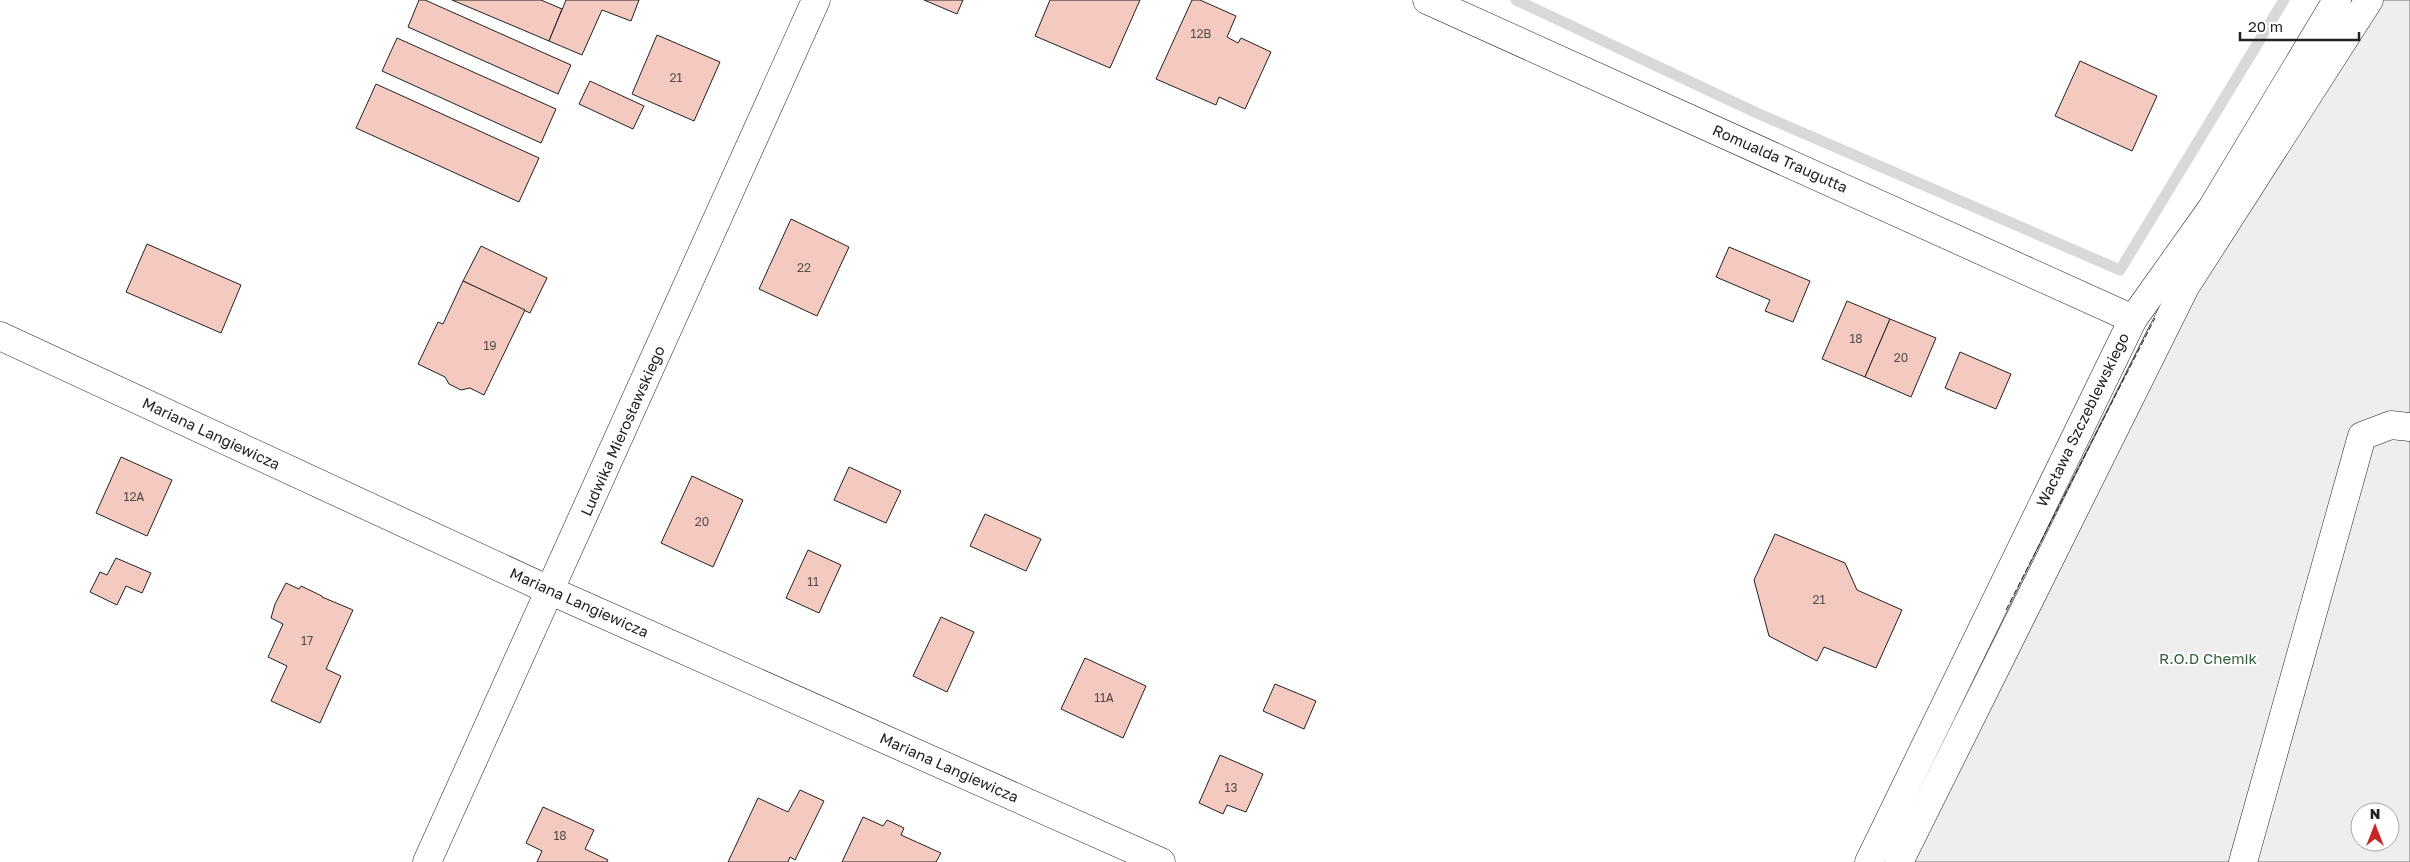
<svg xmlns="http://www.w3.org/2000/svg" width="2410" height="862" viewBox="0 0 2410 862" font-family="'Golos Text',sans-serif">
	<rect width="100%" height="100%" fill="#fff"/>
	<path fill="#eee" stroke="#6f6f6f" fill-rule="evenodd" d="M2358 0H2410V862H1879L2150 325ZM2360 812H2390V842H2360Z"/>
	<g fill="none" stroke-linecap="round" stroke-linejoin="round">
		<polyline stroke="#d9d9d9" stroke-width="11" points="1516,0 1759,114 2120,270 2284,0"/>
	</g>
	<g fill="#f3c9c0" stroke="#222">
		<polygon points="419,0 425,0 571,65 558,94 408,27"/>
		<polygon points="452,0 541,0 562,9 549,41"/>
		<polygon points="566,0 639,0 631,21 602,10 582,55 549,41"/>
		<polygon points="924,0 963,0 957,14"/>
		<polygon points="1050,0 1140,0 1110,68 1035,36"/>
		<polygon points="1192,0 1200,0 1236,16 1227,37 1238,43 1241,38 1271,52 1245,109 1219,97 1216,105 1156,79"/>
		<polygon points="657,35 720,62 694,121 632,94"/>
		<polygon points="397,38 556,109 541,143 382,71"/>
		<polygon points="2080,61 2157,96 2132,151 2055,116"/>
		<polygon points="590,81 644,106 633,129 579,104"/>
		<polygon points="376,84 539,158 519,202 356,128"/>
		<polygon points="791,219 849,247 817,316 759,289"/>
		<polygon points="147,244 241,285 221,333 126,292"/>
		<polygon points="481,246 547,278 530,313 463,281"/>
		<polygon points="1729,247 1810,281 1793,322 1765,311 1770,300 1716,277"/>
		<polygon points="463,281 525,310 484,395 470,388 461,390 449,384 445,377 418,364 438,322 443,324"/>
		<polygon points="1847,301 1890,319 1865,377 1822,359"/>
		<polygon points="1890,319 1936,338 1911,397 1865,377"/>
		<polygon points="1960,352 2011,374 1996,409 1945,388"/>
		<polygon points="121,457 172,480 147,536 96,513"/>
		<polygon points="849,467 901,491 886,523 834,500"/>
		<polygon points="692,476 743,500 713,567 661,543"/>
		<polygon points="985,514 1041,539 1026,571 970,546"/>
		<polygon points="1775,534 1845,563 1857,590 1902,610 1876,668 1824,647 1817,661 1769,636 1754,580"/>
		<polygon points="808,550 841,565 819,613 786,598"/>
		<polygon points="116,558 151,573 142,593 126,586 117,605 90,592 100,572 107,575"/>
		<polygon points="286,583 299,589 301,586 322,596 322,597 353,610 326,669 341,676 320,723 271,701 287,666 268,657 283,624 271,618 275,604"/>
		<polygon points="941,617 974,632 947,692 913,676"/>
		<polygon points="1085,658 1146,686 1123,738 1061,709"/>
		<polygon points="1275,684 1316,701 1304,729 1263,711"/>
		<polygon points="1220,755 1263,774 1246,812 1227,805 1223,814 1199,803"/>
		<polygon points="800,790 824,801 795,860 790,857 788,862 728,862 758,798 788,812"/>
		<polygon points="543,807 594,830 585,849 608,860 607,862 537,862 542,851 526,843"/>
		<polygon points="863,817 883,826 887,820 904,828 901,835 941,853 936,862 842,862"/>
	</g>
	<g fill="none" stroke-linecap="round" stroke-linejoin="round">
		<g stroke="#222" stroke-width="29">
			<g id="minor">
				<polyline points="1427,0 2133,319"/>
				<polyline points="0,336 551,591 1161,862"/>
				<polyline points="427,862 816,0"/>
				<polyline points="1869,862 2133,319 2212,208 2337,0"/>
				<polyline points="1899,862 2185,287 2369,0"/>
				<polyline points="2243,862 2362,436 2391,425 2410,427"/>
			</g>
		</g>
		<use href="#minor" stroke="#fff" stroke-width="28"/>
		<polyline stroke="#222" stroke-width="1" stroke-dasharray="6 2.5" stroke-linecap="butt" points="2006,610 2155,318"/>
	</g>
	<g text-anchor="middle" stroke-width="4" stroke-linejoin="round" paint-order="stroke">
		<g font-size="12" fill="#564c4a">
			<text x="1201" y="38">12B</text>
			<text x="676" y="82">21</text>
			<text x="804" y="272">22</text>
			<text x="1856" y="343">18</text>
			<text x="490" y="350">19</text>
			<text x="1901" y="362">20</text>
			<text x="134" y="501">12A</text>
			<text x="702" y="526">20</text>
			<text x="813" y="586">11</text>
			<text x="1819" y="604">21</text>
			<text x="307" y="645">17</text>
			<text x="1104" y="702">11A</text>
			<text x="1231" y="792">13</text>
			<text x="560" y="840">18</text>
		</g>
		<g font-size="15" fill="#222" stroke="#fff">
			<text transform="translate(1780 159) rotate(24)" y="5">Romualda Traugutta</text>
			<text transform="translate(2083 420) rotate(-64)" y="5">Wacława Szczeblewskiego</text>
			<text transform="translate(623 431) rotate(-66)" y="5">Ludwika Mierosławskiego</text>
			<text transform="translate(211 434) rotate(25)" y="5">Mariana Langiewicza</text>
			<text transform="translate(579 603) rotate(24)" y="5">Mariana Langiewicza</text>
			<text transform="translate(949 768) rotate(24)" y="5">Mariana Langiewicza</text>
		</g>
		<g font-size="15" fill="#2f5e38" stroke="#fff">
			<text x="2208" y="664">R.O.D Chemik</text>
		</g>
	</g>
	<g transform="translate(2375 827)"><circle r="24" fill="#ffffff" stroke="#a7a7a7"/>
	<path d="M0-4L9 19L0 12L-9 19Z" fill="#c62828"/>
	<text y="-8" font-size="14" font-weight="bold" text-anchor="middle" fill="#222222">N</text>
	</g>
	<path d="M2240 32v8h119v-8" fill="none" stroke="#222222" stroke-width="2.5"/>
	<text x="2248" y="32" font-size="15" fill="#222222" stroke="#ffffff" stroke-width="4" paint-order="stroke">20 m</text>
</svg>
